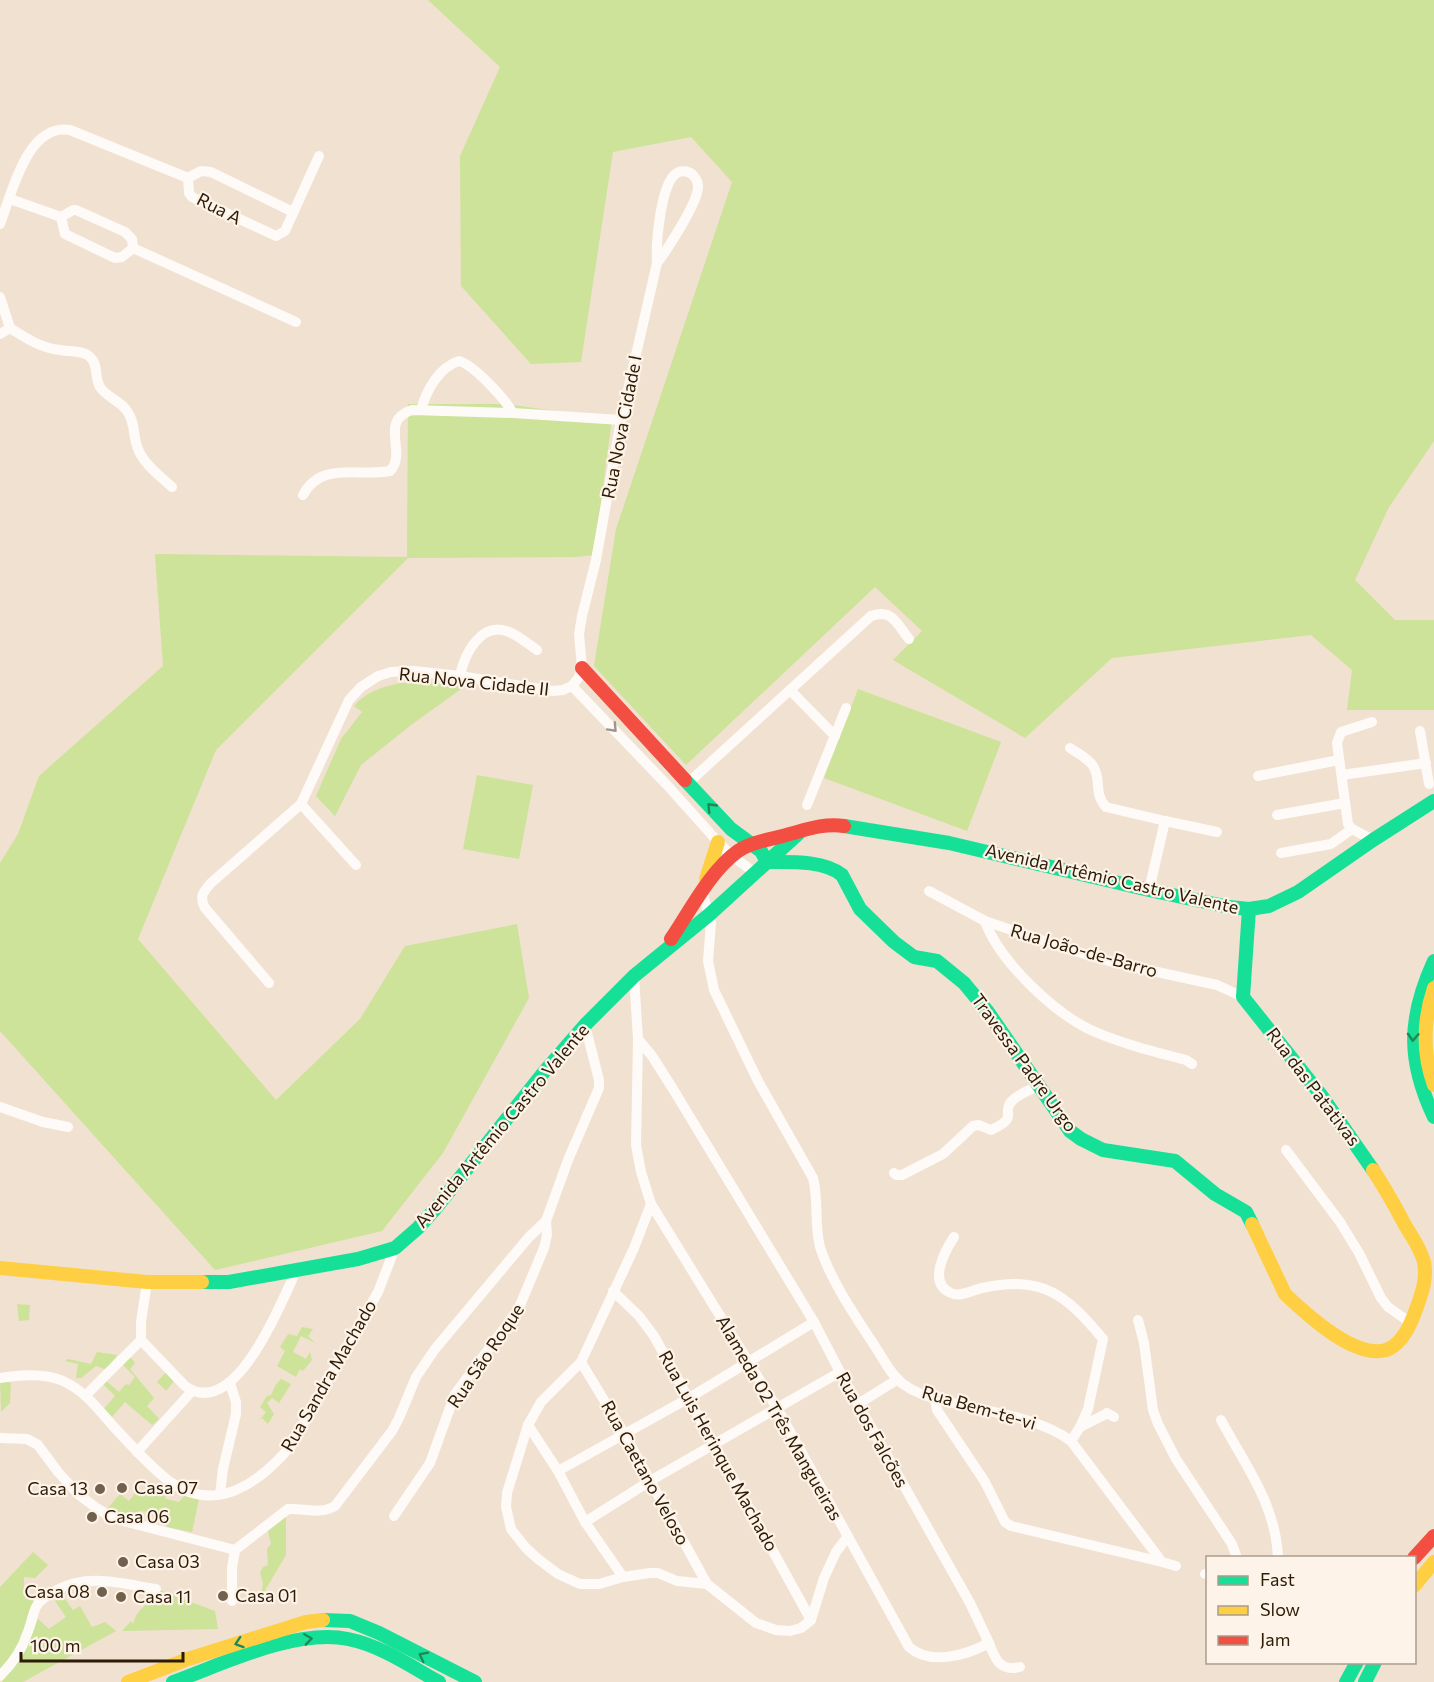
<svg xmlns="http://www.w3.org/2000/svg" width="1434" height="1682" viewBox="0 0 1434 1682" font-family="Commissioner,sans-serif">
	<rect width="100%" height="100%" fill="#f1e1d0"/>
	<g fill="#cce399">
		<polygon points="428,0 1434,0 1434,441 1389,507 1355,580 1395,620 1434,620 1434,710 1347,710 1352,670 1311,635 1112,658 1025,738 893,660 922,631 875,587 686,765 594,666 616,529 732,182 691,137 613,152 581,362 531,364 461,286 460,156 500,67"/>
		<polygon points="408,404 506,404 612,419 594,555 576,557 408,558 216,750 138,939 276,1100 360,1019 405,946 517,924 529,998 443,1153 382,1231 215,1270 0,1031 0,863 18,834 39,776 163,666 155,554 407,557"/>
		<path d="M401 683 468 684 411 725 361 765 335 816 316 796 341 739 362 712 354 706C367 691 382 687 401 683Z"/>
		<polygon points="858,689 1001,742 967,831 824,778"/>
		<polygon points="477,775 533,785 519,859 463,849"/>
		<polygon points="17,1304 30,1305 29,1320 19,1321"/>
		<polygon points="302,1327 313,1329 308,1336 315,1343 301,1336 293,1352 306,1359 310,1352 312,1360 303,1371 300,1369 296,1377 277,1366 285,1351 280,1347 288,1334 297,1336"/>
		<polygon points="97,1352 117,1355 107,1370 96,1366 81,1378 76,1378 78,1364 65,1361 68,1359 91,1364"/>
		<polygon points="130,1357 135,1363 130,1369 154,1398 147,1406 159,1419 152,1425 125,1402 112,1417 104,1409 115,1396 101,1382 105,1380 119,1392 126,1384 129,1385 135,1377 120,1362"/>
		<polygon points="167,1371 174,1381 166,1391 157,1382"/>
		<polygon points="0,1379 11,1383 10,1403 1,1412"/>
		<polygon points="281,1379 291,1384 279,1403 272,1398 267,1403 274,1414 268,1424 261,1417 259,1421 266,1412 260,1407 267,1396 271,1395 275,1386"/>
		<polygon points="147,1489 163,1491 166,1499 179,1502 184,1496 199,1499 192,1532 167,1527 160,1514 152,1512 153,1509 151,1512 139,1511 139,1518 106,1510 120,1494 129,1501 136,1492 141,1493"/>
		<polygon points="286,1513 286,1555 261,1597 263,1583 260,1573 263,1567 268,1565 267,1549 271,1544 267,1527"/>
		<polygon points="33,1552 48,1565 35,1578 24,1577 24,1590 32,1597 35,1606 23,1641 0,1672 0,1587"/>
		<path d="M159 1590 215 1611 218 1629 122 1631 131 1621 133 1624C136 1612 145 1603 157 1599Z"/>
		<polygon points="62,1595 73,1610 80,1606 92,1627 105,1622 116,1631 23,1682 3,1682 2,1681 24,1649 38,1619 49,1629 66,1617 55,1601"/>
	</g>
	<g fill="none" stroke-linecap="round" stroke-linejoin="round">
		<g stroke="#fdfaf8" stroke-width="10">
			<polyline points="188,178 189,193 192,197 276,236 285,231 319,156"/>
			<polyline points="188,178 201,171 211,172 293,212"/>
			<polyline points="10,199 61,217"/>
			<polyline points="61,217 65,234 115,258 122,257 133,248"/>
			<polyline points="61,217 73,210 76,210 125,232 132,239 133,248"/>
			<path d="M0 224C12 193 27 123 70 130L188 178"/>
			<polyline points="133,248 296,322"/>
			<polyline points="0,297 10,328 0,334"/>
			<path d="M10 328C26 338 41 348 60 350 69 352 83 350 90 357 99 365 94 377 100 387 106 397 121 401 127 411 135 422 133 434 137 446 142 463 160 476 172 487"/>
			<path d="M421 410C426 391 439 367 459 361 474 365 505 399 513 413"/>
			<path d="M303 495C321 461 358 477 390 471 408 452 378 421 412 410L513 413 621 420"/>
			<path d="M460 676C464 655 481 620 509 632 519 636 528 644 537 650"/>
			<polyline points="572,686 667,785 718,842 732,856 754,872"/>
			<polyline points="791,691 835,736"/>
			<polyline points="1372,722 1341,732 1337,743 1348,824 1352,829 1373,840"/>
			<polyline points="1420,731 1429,784"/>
			<path d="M1070 748C1077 753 1088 758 1093 766 1102 779 1093 793 1106 807L1165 821 1217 832"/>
			<polyline points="1342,775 1426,763"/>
			<polyline points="1258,776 1339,760"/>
			<path d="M688 783 871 616C892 608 897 624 909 639"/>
			<polyline points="301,804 356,865"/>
			<polyline points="807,805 846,708"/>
			<polyline points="1277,815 1345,803"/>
			<polyline points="1281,853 1331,844 1352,829"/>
			<polyline points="1149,890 1165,821"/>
			<path d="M702 891 711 923 708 961 714 990 758 1081 813 1178C819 1201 814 1224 820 1247 831 1282 858 1320 878 1351 885 1362 892 1376 903 1384 915 1393 931 1398 945 1401 985 1411 1038 1417 1071 1441L1162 1562 1176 1566"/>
			<polyline points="929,891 985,921 1064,948 1116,963 1217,985 1243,997"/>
			<path d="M985 921C999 961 1055 1014 1093 1031 1123 1044 1155 1052 1186 1060L1192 1064"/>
			<path d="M634 976 638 1039 636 1145 641 1172 651 1204 777 1408 909 1647C930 1666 967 1655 989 1643L970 1603 840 1372 814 1322 673 1089 652 1056 638 1039"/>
			<path d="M269 983 205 908C199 897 203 892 211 883L301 804 349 700 361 687 378 676 391 672 414 671 460 676 553 691 563 690 572 686 579 677 582 668 579 634 582 616 596 560 621 420 657 263C656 246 660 178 679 172 683 170 689 172 692 174 695 177 698 182 698 186 699 201 667 250 657 263"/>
			<polyline points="0,1107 43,1122 68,1127"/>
			<polyline points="1286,1150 1340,1222 1359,1253 1381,1298 1388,1307 1411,1323"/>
			<path d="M894 1173 896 1175H902L943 1154 973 1126 979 1125 991 1130C1021 1116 1000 1114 1012 1101 1018 1094 1030 1090 1038 1086"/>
			<polyline points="651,1204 634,1248 581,1362 541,1402 528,1425 507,1493 506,1507 511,1529 526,1548 538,1559 558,1574 580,1584 599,1584 623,1577 650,1573 658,1573 677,1581 707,1584 756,1623 776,1630 790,1631 801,1628 811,1620 824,1578 836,1552 848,1536"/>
			<path d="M954 1237C945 1251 927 1283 951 1293 960 1298 972 1290 982 1288 1043 1275 1065 1294 1103 1339L1088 1409 1080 1427 1071 1441"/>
			<path d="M147 1282 141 1322V1340L185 1386C235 1422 281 1303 296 1271"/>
			<polyline points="613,1291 639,1316 654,1336 811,1620"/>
			<polyline points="1138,1320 1144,1343 1153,1410 1158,1424 1176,1459 1232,1544 1237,1558"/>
			<polyline points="581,1362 625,1435 707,1584"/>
			<path d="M0 1378C19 1375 45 1373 63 1381 85 1391 98 1409 113 1426 131 1445 148 1465 169 1481 215 1515 259 1483 290 1447L378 1292 395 1248"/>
			<polyline points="86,1395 141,1340"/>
			<polyline points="935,1399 937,1410 985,1482 1005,1522 1011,1526 1162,1562"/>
			<polyline points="858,1404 898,1379"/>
			<path d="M1221 1420C1245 1465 1276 1504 1278 1558"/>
			<polyline points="528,1425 558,1471 585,1522 623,1577"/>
			<polyline points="1080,1427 1104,1415 1107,1413 1114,1417"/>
			<polyline points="0,1438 27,1439 38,1445 58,1472 78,1494 95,1507 108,1515 127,1522 235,1550"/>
			<polyline points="137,1452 192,1391"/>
			<polyline points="558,1471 689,1398 814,1322"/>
			<polyline points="220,1494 223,1469 236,1414 236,1402 230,1383"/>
			<polyline points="394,1516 430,1463 455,1394 518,1310 544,1248 547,1235 546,1221 568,1160 599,1088 599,1080 585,1025"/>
			<polyline points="585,1522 650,1481 840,1372"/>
			<polyline points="1205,1574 1208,1574"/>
			<path d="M232 1601V1568L235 1550 288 1509C304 1508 320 1515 335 1506L392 1431 399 1418 416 1377 435 1349 529 1237 546 1221"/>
			<path d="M989 1643C995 1659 1000 1672 1020 1667"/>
			<path d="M0 1676C12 1664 22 1650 27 1634 31 1625 32 1616 36 1607 40 1599 49 1594 57 1590 88 1573 123 1584 156 1589"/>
		</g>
		<g stroke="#16e098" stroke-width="14">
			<path d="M685 780 731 829 761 851 767 862C789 862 824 860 842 875L860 909 894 942 914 957 937 961 964 983 988 1012 1070 1131 1081 1139 1103 1150 1175 1161 1215 1194 1246 1212 1252 1224"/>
			<polyline points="844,826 949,843 1149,890 1229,907 1249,909 1269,906 1298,892 1373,840 1434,801"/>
			<polyline points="1249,909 1243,997 1321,1095 1373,1170"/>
			<path d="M1434 961C1408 1018 1407 1060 1434 1117"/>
			<polyline points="202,1282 229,1282 358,1259 395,1248 418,1228 436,1208 544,1072 585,1025 634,976 710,914 799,833"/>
			<polyline points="323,1620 350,1621 379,1633 475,1682"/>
			<path d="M173 1682C223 1664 296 1628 348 1639 382 1646 410 1666 439 1682"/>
			<polyline points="1346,1682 1357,1662"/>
			<polyline points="1365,1682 1375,1662"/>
		</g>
		<g stroke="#ffcf43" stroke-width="14">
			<polyline points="706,879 718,842"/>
			<path d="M1434 988C1423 1021 1422 1052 1434 1085"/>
			<path d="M1252 1224 1285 1294C1306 1314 1354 1359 1386 1350 1401 1345 1409 1328 1414 1315 1420 1298 1428 1280 1424 1262 1421 1249 1412 1237 1405 1225 1395 1206 1385 1188 1373 1170"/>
			<polyline points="0,1268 147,1282 202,1282"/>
			<polyline points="1414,1586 1434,1562"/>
			<polyline points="128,1682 188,1659 306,1622 323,1620"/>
		</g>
		<g stroke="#f24e42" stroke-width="14">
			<polyline points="582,668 685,780"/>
			<path d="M671 939C690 911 710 871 738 851 752 841 774 839 790 834 808 829 825 823 844 826"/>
			<polyline points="1414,1558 1434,1536"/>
		</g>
	</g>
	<defs><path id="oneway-chevron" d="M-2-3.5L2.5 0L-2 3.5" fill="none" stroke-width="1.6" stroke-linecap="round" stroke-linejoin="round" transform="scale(1.5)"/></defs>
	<use stroke="#9f968b" href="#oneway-chevron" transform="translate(613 728) rotate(47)"/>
	<g stroke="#208756">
		<use href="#oneway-chevron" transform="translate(711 807) rotate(-134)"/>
		<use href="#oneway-chevron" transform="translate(1413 1037) rotate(93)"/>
		<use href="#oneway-chevron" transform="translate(308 1639) rotate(-8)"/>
		<use href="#oneway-chevron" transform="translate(239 1643) rotate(162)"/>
		<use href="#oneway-chevron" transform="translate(423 1656) rotate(-153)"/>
	</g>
	<g fill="#71604c" stroke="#fdf3e8" stroke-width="2">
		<circle cx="122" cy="1488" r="6"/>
		<circle cx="100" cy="1489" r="6"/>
		<circle cx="92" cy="1517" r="6"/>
		<circle cx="123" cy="1562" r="6"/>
		<circle cx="102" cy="1592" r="6"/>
		<circle cx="223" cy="1596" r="6"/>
		<circle cx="121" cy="1597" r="6"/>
	</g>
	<g text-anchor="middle" stroke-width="4.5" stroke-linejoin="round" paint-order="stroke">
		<g font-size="18" fill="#2c1b05" stroke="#fdf3e8">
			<text transform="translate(219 209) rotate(27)" y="6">Rua A</text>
			<text transform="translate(622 427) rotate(-79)" y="6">Rua Nova Cidade I</text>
			<text transform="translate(474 682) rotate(6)" y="6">Rua Nova Cidade II</text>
			<text transform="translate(1112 879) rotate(13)" y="6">Avenida Artêmio Castro Valente</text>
			<text transform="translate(1084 951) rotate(16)" y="6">Rua João-de-Barro</text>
			<text transform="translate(1024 1063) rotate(54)" y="6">Travessa Padre Urgo</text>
			<text transform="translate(1313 1087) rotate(53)" y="6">Rua das Patativas</text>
			<text transform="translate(502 1126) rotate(-50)" y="6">Avenida Artêmio Castro Valente</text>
			<text transform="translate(486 1356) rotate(-56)" y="6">Rua São Roque</text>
			<text transform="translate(329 1376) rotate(-60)" y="6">Rua Sandra Machado</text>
			<text transform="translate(979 1408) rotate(16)" y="6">Rua Bem-te-vi</text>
			<text transform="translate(779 1418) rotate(60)" y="6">Alameda 02 Três Mangueiras</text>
			<text transform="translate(872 1430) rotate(61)" y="6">Rua dos Falcões</text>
			<text transform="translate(718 1451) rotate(61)" y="6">Rua Luis Herinque Machado</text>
			<text transform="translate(645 1473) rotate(61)" y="6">Rua Caetano Veloso</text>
		</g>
		<g font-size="18" fill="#2c1b05" stroke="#fdf3e8" text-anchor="start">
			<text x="134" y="1494">Casa 07</text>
			<text x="88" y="1495" text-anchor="end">Casa 13</text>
			<text x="104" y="1523">Casa 06</text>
			<text x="135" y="1568">Casa 03</text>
			<text x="90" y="1598" text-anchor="end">Casa 08</text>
			<text x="235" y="1602">Casa 01</text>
			<text x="133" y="1603">Casa 11</text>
		</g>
	</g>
	<rect x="1206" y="1556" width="210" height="108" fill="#fdf3e8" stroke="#a99d8d" stroke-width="1.5"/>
	<rect x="1218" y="1576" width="30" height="9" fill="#16e098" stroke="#a99d8d" stroke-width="1.5"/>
	<text x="1260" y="1586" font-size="18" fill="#2c1b05">Fast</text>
	<rect x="1218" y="1606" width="30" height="9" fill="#ffcf43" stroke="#a99d8d" stroke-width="1.5"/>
	<text x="1260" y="1616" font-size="18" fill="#2c1b05">Slow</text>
	<rect x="1218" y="1636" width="30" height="9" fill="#f24e42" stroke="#a99d8d" stroke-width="1.5"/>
	<text x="1260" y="1646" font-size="18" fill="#2c1b05">Jam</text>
	<path d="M21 1652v9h162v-9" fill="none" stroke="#2c1b05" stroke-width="3"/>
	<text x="30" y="1652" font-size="18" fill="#2c1b05" stroke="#fdf3e8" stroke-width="4.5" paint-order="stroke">100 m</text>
</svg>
